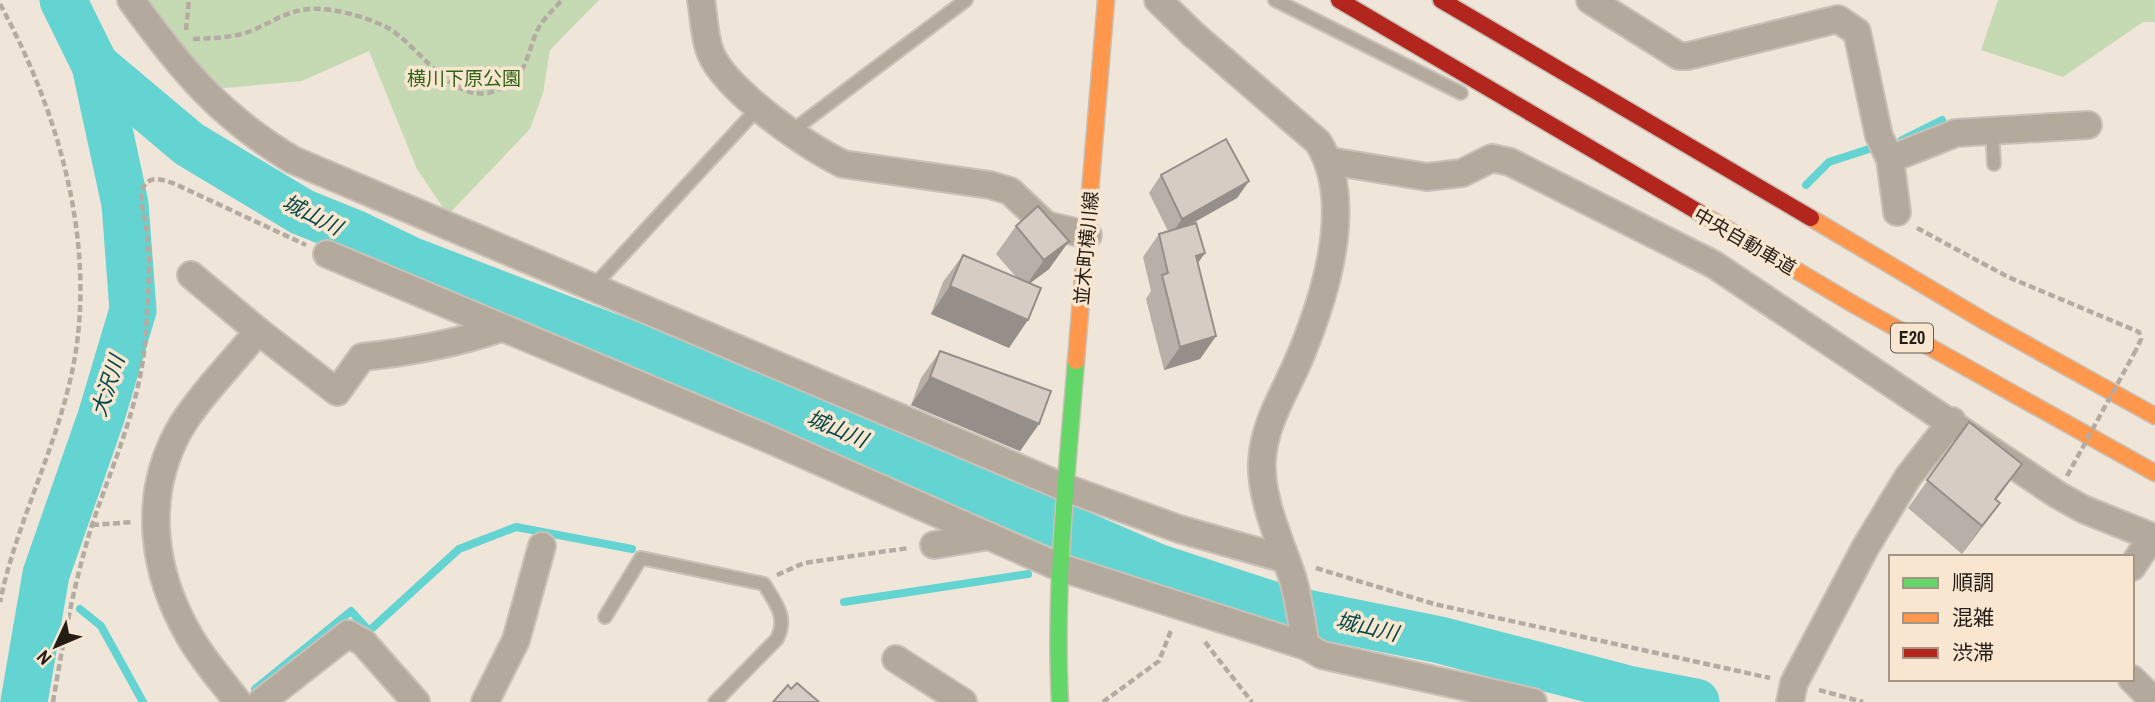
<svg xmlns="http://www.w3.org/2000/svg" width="2155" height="702" viewBox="0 0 2155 702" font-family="'Archivo Narrow','Noto Sans JP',sans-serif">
	<rect width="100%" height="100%" fill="#efe5d9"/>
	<g fill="#c5dab2">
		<polygon points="142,0 599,0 550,50 543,93 530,129 448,215 417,169 369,51 302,81 214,89"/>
		<polygon points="1998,0 2155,0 2155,22 2143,22 2063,77 1981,50"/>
	</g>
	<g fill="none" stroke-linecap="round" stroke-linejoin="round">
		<g stroke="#64d4d2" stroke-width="8">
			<polyline points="1902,140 1942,120"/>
			<polyline points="1806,185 1829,162 1872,148"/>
			<polyline points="44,584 60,595"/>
			<polyline points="844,602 1028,574"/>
			<polyline points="80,609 101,626 143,702"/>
			<polyline points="255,689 351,611 369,631 459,549 516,527 632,549"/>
		</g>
		<g stroke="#64d4d2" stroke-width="47">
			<polyline points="63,0 95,65 189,144 302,212 354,233 410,260 728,382 1157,567 1282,608 1440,640 1628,689 1696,702"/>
			<polyline points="24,702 46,574 101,417 133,310 125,204 95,65"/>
		</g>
		<g stroke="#c9c1b8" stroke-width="16">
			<g id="lane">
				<polyline points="1275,0 1461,93"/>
				<polyline points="792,131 966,0"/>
				<polyline points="1992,131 1994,164"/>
				<polyline points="592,288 759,107"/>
				<path d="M605 617 641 558 764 584C776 604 788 617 777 639L715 702"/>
			</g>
		</g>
		<g stroke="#c9c1b8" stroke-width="30">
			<g id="street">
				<path d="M131 0C181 69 219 116 293 160L1066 488 1179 529 1285 559"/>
				<path d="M701 0C704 17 704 38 711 54 727 91 806 146 843 164L990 185 1010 191 1046 225 1088 235"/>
				<path d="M1158 0 1194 35 1318 142C1355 201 1326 293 1302 352 1288 388 1264 421 1262 461 1260 497 1279 539 1291 573 1299 596 1301 622 1306 646L1322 655 1533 702"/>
				<polyline points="1590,0 1679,56 1688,56 1838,19 1857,32 1879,136 1890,159 1956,133 2088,125"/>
				<polyline points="1890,159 1897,212"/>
				<polyline points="1330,161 1427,177 1462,173 1492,158 1510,162 1713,264 2058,495 2083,509 2155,538"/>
				<polyline points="327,254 771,440 1059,567 1306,646"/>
				<polyline points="191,275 258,331"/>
				<polyline points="934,545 989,536"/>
				<polyline points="2132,567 2152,537"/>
				<polyline points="896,659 963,702"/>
				<polyline points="2132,679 2155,702"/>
				<path d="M238 702C222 681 203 660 190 637 153 574 142 499 178 432 194 402 235 360 258 331L337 392 362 357C411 352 455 344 501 328"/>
				<polyline points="261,702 348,634 363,642 416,702"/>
				<polyline points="485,702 516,640 542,546"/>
				<polyline points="1790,702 1794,683 1865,548 1908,477 1952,421"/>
			</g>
		</g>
		<g stroke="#c9c1b8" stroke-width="19">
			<path id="fast" d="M1060 702C1054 588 1067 474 1076 361"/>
		</g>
		<g stroke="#c9c1b8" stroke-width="19">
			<g id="slow">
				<polyline points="1700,213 1853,304 2155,473"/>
				<polyline points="1811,218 1986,322 2155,416"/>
				<polyline points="1076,361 1106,0"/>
			</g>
		</g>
		<g stroke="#c9c1b8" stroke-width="19">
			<g id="jam">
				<polyline points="1339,0 1700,213"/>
				<polyline points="1441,0 1811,218"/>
			</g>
		</g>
		<g stroke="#b4aca2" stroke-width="4.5" stroke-dasharray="7 3.5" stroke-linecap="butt">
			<path d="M0 4C62 118 102 260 68 389 50 461 15 529 0 602"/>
			<polyline points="186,30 189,0"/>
			<path d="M193 39C213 38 233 38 251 31 283 17 294 5 332 10 350 13 371 19 388 28 426 50 464 127 516 77 530 63 530 40 541 24 547 15 555 8 562 0"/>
			<polyline points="1917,228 2008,277 2139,332 2141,339 2136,350"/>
			<polyline points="92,525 132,522"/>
			<polyline points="1316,568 1434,604 1770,678"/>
			<polyline points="777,575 804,563 909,548"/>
			<polyline points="1205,642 1252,702"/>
			<polyline points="1819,690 1863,702"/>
			<path d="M53 702C63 642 74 583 92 525 114 460 142 401 146 331 148 293 152 257 145 220 143 210 139 198 143 188 149 174 164 180 175 184L306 245"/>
			<polyline points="1103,702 1159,661 1172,628"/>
		</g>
		<use href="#lane" stroke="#b3a99d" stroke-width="12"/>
		<use href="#street" stroke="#b3a99d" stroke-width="26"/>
		<use href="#fast" stroke="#63d668" stroke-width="16"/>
		<use href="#slow" stroke="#ff974d" stroke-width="16"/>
		<use href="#jam" stroke="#b3261e" stroke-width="16"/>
		<polyline stroke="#b4aca2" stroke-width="4.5" stroke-dasharray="7 3.5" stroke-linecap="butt" points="2067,476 2136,350"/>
	</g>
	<g fill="#b8afa9">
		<polygon points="1161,175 1249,181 1237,198 1191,224 1198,264 1216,336 1200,359 1164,370 1146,299 1151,291 1143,257 1159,234 1168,231 1149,193"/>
		<polygon points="1016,226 1069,241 1049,269 1030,283 1009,348 931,314 943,282 963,255 1017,278 996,254"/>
		<polygon points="940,351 1039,424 1020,451 911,405 921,378"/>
		<polygon points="1969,422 2022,464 1996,500 1980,530 1962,554 1908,508"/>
	</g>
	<g fill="#968f89">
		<polygon points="1249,181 1237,198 1170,236 1182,219"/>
		<polygon points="1069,241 1049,269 1025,287 1044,260"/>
		<polygon points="1205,253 1189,276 1196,256"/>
		<polygon points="950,286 1028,320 1009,348 931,314"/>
		<polygon points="1216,336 1200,359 1164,370 1180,347"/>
		<polygon points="930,377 1039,424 1020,451 911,405"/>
		<polygon points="2022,464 2002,492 1975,526 1995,499"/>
		<polygon points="2000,503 1980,530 1962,554 1982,526"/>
	</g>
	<g fill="#d6ccc4" stroke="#968f89" stroke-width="2">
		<polygon points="1226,139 1249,181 1182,219 1161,175"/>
		<polygon points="1038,206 1069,241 1044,260 1016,226"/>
		<polygon points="1196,223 1205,253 1196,256 1216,336 1180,347 1162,275 1168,273 1159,234"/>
		<polygon points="963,255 1041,288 1028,320 950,286"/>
		<polygon points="940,351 1051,391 1039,424 930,377"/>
		<polygon points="1969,422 2022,464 1995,499 2000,503 1982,526 1927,480"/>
		<polygon points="797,683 819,702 773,702 788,685 791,689"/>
	</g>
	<g text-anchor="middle" stroke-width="7" stroke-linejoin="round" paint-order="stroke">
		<rect fill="#f8e6d0" stroke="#64594e" stroke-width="2" x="1891" y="323.5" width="42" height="29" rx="5"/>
		<g font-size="18" font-weight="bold" fill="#241d16">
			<text x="1912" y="344">E20</text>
		</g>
		<g font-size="19" fill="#2e6516" stroke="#f8e6d0">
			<text x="464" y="85">横川下原公園</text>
		</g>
		<g font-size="19" fill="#241d16" stroke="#f8e6d0">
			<text transform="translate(1745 241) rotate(30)" y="7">中央自動車道</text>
			<text transform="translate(1086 248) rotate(-85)" y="7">並木町横川線</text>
		</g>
		<g font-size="21" font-style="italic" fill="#004748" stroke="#f8e6d0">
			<text transform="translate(312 215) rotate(27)" y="7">城山川</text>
			<text transform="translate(108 386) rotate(-72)" y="7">大沢川</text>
			<text transform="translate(837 429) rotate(23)" y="7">城山川</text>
			<text transform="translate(1367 627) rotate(13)" y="7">城山川</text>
		</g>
	</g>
	<rect x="1889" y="555" width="245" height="126" fill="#f8e6d0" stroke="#a39686" stroke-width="2"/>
	<rect x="1903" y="578" width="35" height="10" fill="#63d668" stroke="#a39686" stroke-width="2"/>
	<text x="1952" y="590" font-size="21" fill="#241d16">順調</text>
	<rect x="1903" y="613" width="35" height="10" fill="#ff974d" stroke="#a39686" stroke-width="2"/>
	<text x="1952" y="625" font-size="21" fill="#241d16">混雑</text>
	<rect x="1903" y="648" width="35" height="10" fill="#b3261e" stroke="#a39686" stroke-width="2"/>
	<text x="1952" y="660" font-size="21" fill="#241d16">渋滞</text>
	<g transform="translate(56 646) rotate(226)" stroke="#f8e6d0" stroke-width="5" paint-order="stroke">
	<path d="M0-5L12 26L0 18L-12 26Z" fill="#241d16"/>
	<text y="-10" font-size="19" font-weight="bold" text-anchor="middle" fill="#241d16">N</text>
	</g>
</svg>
